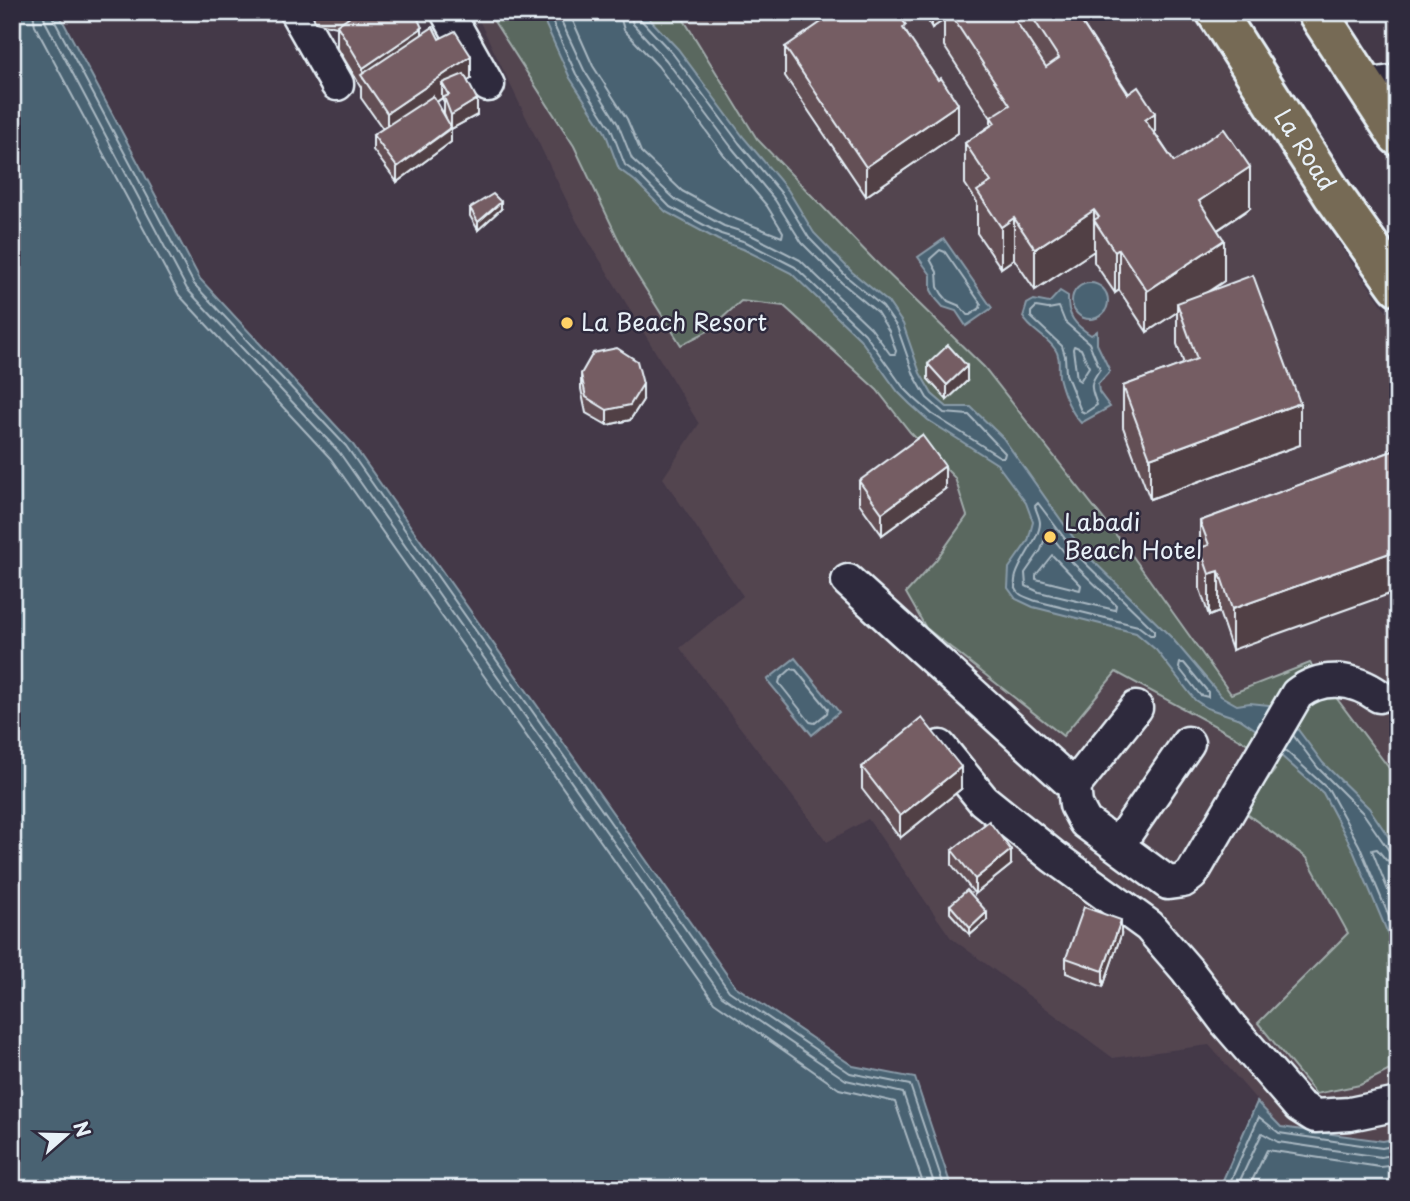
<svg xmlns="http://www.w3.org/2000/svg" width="1410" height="1201" viewBox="0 0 1410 1201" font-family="'Playpen Sans',sans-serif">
	<rect width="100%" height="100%" fill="#443948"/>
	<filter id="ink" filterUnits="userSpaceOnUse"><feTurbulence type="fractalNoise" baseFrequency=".0143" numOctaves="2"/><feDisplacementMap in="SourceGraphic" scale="14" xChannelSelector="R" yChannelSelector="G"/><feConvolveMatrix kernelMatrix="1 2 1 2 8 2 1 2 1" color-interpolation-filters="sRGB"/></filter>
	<g filter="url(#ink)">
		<polygon fill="#524450" points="475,12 1192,12 1345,253 1398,327 1398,1138 1383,1141 1280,1127 1209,1045 1113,1058 951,938 868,819 827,842 680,648 743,596 663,478 699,424 577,222"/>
		<polygon fill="#5a685e" stroke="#a1acab" stroke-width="2" points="488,12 679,12 757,139 875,261 984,367 1134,558 1231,694 1310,663 1398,780 1398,1066 1360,1085 1316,1094 1258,1023 1348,933 1307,858 1243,811 1275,770 1254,747 1116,672 1063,736 926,628 906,593 936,560 967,516 955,478 910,432 877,390 784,306 741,301 708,331 681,345 631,266 574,146"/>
		<g fill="#4a6272" stroke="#899ba8" stroke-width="2">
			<polygon points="12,12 58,12 200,279 351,442 735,986 853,1066 915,1078 952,1189 12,1189"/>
			<polygon points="540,12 643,12 678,49 744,138 788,190 814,233 852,272 888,302 903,324 920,373 932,394 947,407 971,407 1003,438 1083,551 1171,637 1221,696 1237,705 1250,703 1269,705 1287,715 1323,763 1369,808 1398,851 1398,949 1391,941 1352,848 1323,793 1279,754 1262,734 1240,719 1207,708 1195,700 1156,650 1136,633 1033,607 1016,599 1008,588 1009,568 1028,541 1033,522 1026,503 997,464 928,420 910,404 898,392 860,339 791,273 743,249 718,240 666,212 635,181 619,169 605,132 570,78"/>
			<polygon points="944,239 992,308 966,326 956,311 943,307 936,299 931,290 931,275 918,257"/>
			<circle cx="1090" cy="301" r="18"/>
			<path d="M1060 291 1068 296C1067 316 1075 325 1091 335L1097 331V344L1110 371 1098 384 1099 392 1110 407 1081 423C1070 411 1063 393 1059 377 1058 368 1061 357 1055 349 1046 336 1031 331 1023 317L1027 304 1034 300 1049 303Z"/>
			<polygon points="795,658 839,712 812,735 767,680"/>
			<polygon points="1257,1102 1281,1127 1383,1141 1398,1138 1398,1189 1219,1189"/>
		</g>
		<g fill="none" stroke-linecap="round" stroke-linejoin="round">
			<g stroke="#a9b8c2" stroke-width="2">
				<polyline points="33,12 35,26 179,295 331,459 714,1002 839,1089 895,1102 925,1189"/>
				<polyline points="43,12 45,21 187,289 339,452 722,996 846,1080 903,1093 936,1189"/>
				<polyline points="52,12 53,18 194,284 346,446 729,991 850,1073 910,1085 945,1189"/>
				<polyline points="548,12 576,74 611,129 625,165 640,176 670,207 721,234 746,242 795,267 865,334 903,387 915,399 932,414 1000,457 1004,457 1005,453 969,415 944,413 927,398 914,375 897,327 883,307 847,277 809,238 782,194 739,143 673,54 640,19 638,12"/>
				<polyline points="557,12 584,70 618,124 632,159 676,200 724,226 749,234 800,260 871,328 890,354 895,354 896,351 889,331 877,312 842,283 802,243 775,200 732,148 666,60 633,24 629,12"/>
				<polyline points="569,12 593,66 627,119 641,152 682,191 728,216 782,237 783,232 767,206 724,155 658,66 624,30 619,12"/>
				<polygon points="940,250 945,252 981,304 980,308 970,315 967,315 960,306 948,301 942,294 938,287 937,272 930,259"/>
				<path d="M1036 307 1048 309 1059 307 1065 322 1089 343 1100 369C1088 386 1091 387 1097 405L1085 413 1081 411 1066 374 1065 356 1062 346 1031 317V312Z"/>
				<polygon points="1074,346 1081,349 1089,367 1080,381 1077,379 1073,349"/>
				<path d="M1038 503 1078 556 1154 630V635H1150L1138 626 1036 601C1031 599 1024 597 1020 594 1001 578 1040 544 1040 523 1040 517 1036 511 1035 506Z"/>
				<polygon points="1049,533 1072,562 1116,605 1115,610 1039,592 1026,586 1025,573 1041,550 1046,535"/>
				<polygon points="1052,555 1081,585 1080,590 1036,579 1036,575"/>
				<polygon points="1180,663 1184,663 1208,692 1208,697 1200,695 1179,668"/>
				<polygon points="791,669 796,670 828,709 827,713 815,723 810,722 779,683 780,679"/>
				<polyline points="1293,735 1318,768 1363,813 1390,852 1398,854"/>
				<polyline points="1285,750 1329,790 1359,845 1398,938"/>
				<polyline points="1398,863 1386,860 1377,849 1372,850 1398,916"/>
				<polyline points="1227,1189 1259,1117 1279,1133 1382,1148 1398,1145"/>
				<polyline points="1236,1189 1262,1133 1278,1142 1381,1157 1398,1154"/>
				<polyline points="1248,1189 1267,1150 1380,1167 1398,1165"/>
			</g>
			<g stroke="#e8f1f8" stroke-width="37">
				<g id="minor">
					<polyline points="296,12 337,84"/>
					<polyline points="447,12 488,85"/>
					<polyline points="1364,86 1398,81"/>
					<polyline points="848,581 1074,786"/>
					<path d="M1136 708 1074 786 1076 805 1085 822 1168 883 1183 881 1192 874 1297 694C1322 674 1354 678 1379 696"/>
					<polyline points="940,747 983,800 1054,857 1149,926 1187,970 1227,1023 1299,1106 1315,1116 1350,1114 1398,1104"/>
					<polyline points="1118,845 1188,743"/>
				</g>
			</g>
			<g stroke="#e8f1f8" stroke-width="44">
				<g id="major">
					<path id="s1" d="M1216 12 1333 195 1398 286"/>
					<polyline points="1317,12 1398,136"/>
				</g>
			</g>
			<use href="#minor" stroke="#2f2a3d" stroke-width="32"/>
			<use href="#major" stroke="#766a54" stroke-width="38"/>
		</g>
		<g fill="#645055" stroke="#e8f1f8" stroke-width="2" fill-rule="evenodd">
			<path d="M312 12H415L422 35 439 39 471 79 467 81 477 115 451 129V142L397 182 373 150V135L383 129 361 98V87L337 47V27L315 22ZM442 98 444 102V113L446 118 437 102Z"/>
			<polygon points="923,12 1075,12 1174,162 1250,208 1218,230 1224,281 1208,292 1300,445 1150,499 1123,427 1123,386 1184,364 1177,344 1177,312 1147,332 1119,290 1115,293 1094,262 1094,251 1035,290 1014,259 1001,268 977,233 977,202 965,184 965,143 991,125 991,118 944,46 944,20 932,28"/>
			<polygon points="906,32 958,133 866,196 785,76 785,47"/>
			<polygon points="470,208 501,209 478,230 470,216"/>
			<polygon points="928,364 967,381 947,400 928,379"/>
			<polygon points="581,374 643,400 630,420 607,425 586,413 581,389"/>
			<polygon points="1398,449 1232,650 1219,612 1209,616 1200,589 1200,521"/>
			<polygon points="859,481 945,489 882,535 859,503"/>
			<polygon points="862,767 961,789 900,838 862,789"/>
			<polygon points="952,850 1011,865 975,894 952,865"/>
			<polygon points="950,905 987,920 970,935 950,913"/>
			<polygon points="1121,935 1103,987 1066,973 1066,958"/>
		</g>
		<g fill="#514145" stroke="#e8f1f8" stroke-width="2">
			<polygon points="932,12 944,12 944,20 932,28"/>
			<polygon points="422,28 422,51 363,78 363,68"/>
			<polygon points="471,56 471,79 448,94 442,83 442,98 387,135 387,113"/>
			<polygon points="477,99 477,115 451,129 451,142 397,182 397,167 451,128 451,115"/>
			<polygon points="958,104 958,133 866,196 866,167"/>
			<polygon points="1155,113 1155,155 1145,120"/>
			<polygon points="1250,167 1250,208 1199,242 1199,201"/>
			<polygon points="501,202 501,209 478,230 478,222"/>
			<polygon points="1094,210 1094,251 1035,290 1035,249"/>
			<polygon points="1014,218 1014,259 1001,268 1001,227"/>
			<polygon points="1224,240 1224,281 1180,310 1177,303 1177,312 1147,332 1147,291"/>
			<polygon points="1119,249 1119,290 1115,293 1115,252"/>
			<polygon points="967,366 967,381 947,400 947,385"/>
			<polygon points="643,384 643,400 630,420 607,425 607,410"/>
			<polygon points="1300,403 1300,445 1150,499 1150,458"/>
			<polygon points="945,466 945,489 882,535 882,513"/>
			<polygon points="1398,550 1398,591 1232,650 1232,609"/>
			<polygon points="1219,571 1219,612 1209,616 1209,574"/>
			<polygon points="961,767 961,789 900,838 900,816"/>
			<polygon points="1011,850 1011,865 975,894 975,879"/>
			<polygon points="987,912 987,920 970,935 970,928"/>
			<polygon points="1121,920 1121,935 1103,987 1103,971"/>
		</g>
		<g fill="#745d63" stroke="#e8f1f8" stroke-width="2">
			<polygon points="356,12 415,12 422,28 363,68 337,25"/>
			<polygon points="836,12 897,12 906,25 903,28 938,80 941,78 958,104 866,167 785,47"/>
			<polygon points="949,12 1010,12 1046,67 1059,58 1029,12 1075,12 1128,94 1138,87 1155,113 1145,120 1174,162 1224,129 1250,167 1199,201 1224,240 1147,291 1119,249 1115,252 1094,220 1099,217 1094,210 1035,249 1014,218 1001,227 977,191 991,182 965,143 995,123 991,117 1010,105"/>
			<polygon points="433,27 439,39 455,31 471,56 387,113 361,75"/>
			<polygon points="464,74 477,99 451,115 444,97 449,95 442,83"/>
			<polygon points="433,96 451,127 397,167 373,135"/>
			<polygon points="493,194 501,202 478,222 470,208"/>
			<polygon points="1253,275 1300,403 1150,458 1123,386 1197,359 1177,303"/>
			<polygon points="948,345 967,366 947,385 928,364"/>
			<polygon points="617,348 637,361 643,384 630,405 607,410 586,397 581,374 593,353"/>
			<polygon points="922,435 945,466 882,513 859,481"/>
			<polygon points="1398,449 1398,550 1232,609 1219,571 1209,574 1200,548 1209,545 1200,521"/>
			<polygon points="922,718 961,767 900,816 862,767"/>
			<polygon points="989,821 1011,850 975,879 952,850"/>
			<polygon points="967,890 987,912 970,928 950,905"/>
			<polygon points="1084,907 1121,920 1103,971 1066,958"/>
		</g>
	</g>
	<g fill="#ffd166" stroke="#2f2a3d" stroke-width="2.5">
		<circle cx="567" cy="323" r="7"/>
		<circle cx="1050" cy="537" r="7"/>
	</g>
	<g text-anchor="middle" stroke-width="5" stroke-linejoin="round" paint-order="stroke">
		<g font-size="24" fill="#e8f1f8" stroke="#2f2a3d">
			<text dy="8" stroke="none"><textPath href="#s1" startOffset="164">La Road</textPath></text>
		</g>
		<g font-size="24" fill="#e8f1f8" stroke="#2f2a3d" text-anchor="start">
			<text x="581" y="331">La Beach Resort</text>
			<text x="1064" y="531">Labadi<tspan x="1064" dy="28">Beach Hotel</tspan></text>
		</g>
	</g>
	<rect width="1410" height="1201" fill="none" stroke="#2f2a3d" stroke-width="42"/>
	<rect x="21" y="21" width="1368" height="1159" fill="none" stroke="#e8f1f8" stroke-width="2.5" filter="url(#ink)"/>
	<g transform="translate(66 1135) rotate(70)" stroke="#2f2a3d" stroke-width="5" paint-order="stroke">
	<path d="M0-5L12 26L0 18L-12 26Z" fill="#e8f1f8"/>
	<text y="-10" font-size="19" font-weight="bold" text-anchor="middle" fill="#e8f1f8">N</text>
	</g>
</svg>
